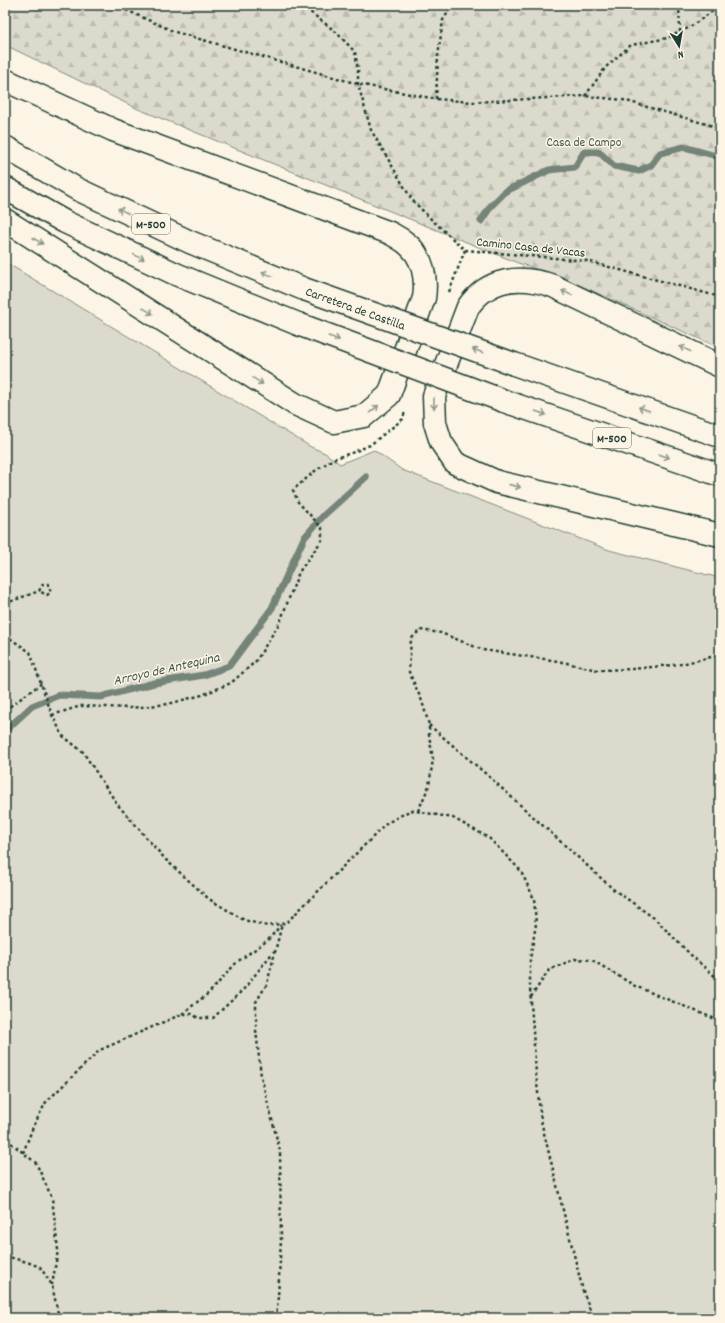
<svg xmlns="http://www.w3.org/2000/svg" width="725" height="1323" viewBox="0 0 725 1323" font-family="Dekko,sans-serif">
	<defs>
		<pattern id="forest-firs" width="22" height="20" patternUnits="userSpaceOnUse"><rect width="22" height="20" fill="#dcdacc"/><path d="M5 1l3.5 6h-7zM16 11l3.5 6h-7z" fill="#bcbcb0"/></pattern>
	</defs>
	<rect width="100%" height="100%" fill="#fcf5e5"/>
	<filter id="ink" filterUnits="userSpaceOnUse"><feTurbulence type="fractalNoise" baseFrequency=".025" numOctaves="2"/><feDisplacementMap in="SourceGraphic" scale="8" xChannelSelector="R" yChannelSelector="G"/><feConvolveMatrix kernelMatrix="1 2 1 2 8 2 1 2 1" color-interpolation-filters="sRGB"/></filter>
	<g filter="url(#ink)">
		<polygon fill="url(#forest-firs)" stroke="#7e8c80" points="5,5 720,5 720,348 566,279 518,263 138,109 5,45"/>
		<polygon fill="#dcdacc" stroke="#7e8c80" points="5,262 311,447 325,453 340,464 374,450 402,470 609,550 720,578 720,1318 5,1318"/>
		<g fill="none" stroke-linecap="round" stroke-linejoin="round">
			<g stroke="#758479" stroke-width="7">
				<polyline points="481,221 491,206 506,191 549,170 575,167 584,152 599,152 614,166 639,171 651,165 660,153 684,147 720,157"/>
				<polyline points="5,731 32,706 59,695 101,697 154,683 204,675 229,666 272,608 304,538 324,515 366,477"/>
			</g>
			<g stroke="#1f3d34" stroke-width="25">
				<g id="minor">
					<path d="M5 80 113 130 390 233C395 236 401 239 406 243 423 256 427 278 424 298L389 395 364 416 334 422 295 404 5 220"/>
					<path d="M720 366 553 286C521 275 489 277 468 307L434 396 435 423 441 442 455 463 497 482 720 535"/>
				</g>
			</g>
			<g stroke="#1f3d34" stroke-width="25">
				<g id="highway">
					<polyline points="5,147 77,189 190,242 304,289"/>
					<polyline points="5,188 65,222 178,275 298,324"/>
					<polyline points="514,364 720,436"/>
					<polyline points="504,401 720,475"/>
				</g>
			</g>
			<g stroke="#1f3d34" stroke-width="2.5" stroke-dasharray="3 3" stroke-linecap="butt">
				<polyline points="115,5 175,32 358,84 436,99 474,102 585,96 623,100 720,128"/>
				<polyline points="301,5 336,32 355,52 358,70 358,84 371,130 412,200 433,221 465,250 587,261 720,297"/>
				<polyline points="679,5 680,32"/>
				<polyline points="585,96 606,67 631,45 668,38 690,27 720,6"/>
				<polyline points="436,99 438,56 443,20 453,5"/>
				<polyline points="449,292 465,250"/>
				<polyline points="5,601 9,602 39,591 43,584 48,584 51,592 47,595 39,591"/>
				<polyline points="5,635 30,652 52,715 63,736 83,752 117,804 166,860 209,899 244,920 267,926 286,923 387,823 411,810 453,818 489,838 521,871 534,899 536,924 530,960 530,988 536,1074 541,1121 583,1291 593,1318"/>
				<polyline points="5,710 42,683"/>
				<polyline points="52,715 81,706 131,708 168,704 202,695 231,683 256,661 280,622 299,572 322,540 322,528 298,502 293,490 315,471 333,459 354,452 370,445 403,419 405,411"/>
				<polyline points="429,725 486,774 613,889 654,918 695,959 717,978 720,985"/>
				<polyline points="418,811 429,786 433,759 429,735 429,725 422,701 409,672 411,639 420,630 441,633 483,650 558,661 597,670 633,669 681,664 720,655"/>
				<polyline points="531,997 549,970 575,959 592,960 635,986 720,1021"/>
				<polyline points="182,1014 210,992 237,962 268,940 281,925"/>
				<polyline points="5,1143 11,1143 36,1163 52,1198 58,1250 52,1285"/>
				<polyline points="23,1153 33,1127 46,1102 100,1050 182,1014 192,1014 198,1018 213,1018 243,990 274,951"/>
				<polyline points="5,1256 27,1262 40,1267 52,1285 59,1318"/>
				<polyline points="276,1318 278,1297 281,1240 280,1151 261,1076 256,1030 256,1002 267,984 282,924"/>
			</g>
			<use href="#minor" stroke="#fcf5e5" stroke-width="22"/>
			<use href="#highway" stroke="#fcf5e5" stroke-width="22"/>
			<g stroke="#1f3d34" stroke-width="25" stroke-linecap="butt">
				<g id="highway-bridge">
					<path id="s1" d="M304 289 514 364"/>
					<polyline points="298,324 504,401"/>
				</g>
			</g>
			<use href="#highway-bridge" stroke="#fcf5e5" stroke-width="22"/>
		</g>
		<defs><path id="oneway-shaft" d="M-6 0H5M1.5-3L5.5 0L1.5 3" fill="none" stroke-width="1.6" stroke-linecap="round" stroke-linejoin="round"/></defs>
		<g stroke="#8e998c">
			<use href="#oneway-shaft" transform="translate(123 211) rotate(-155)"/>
			<use href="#oneway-shaft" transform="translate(38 241) rotate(32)"/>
			<use href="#oneway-shaft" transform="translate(139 257) rotate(25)"/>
			<use href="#oneway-shaft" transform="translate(267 274) rotate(-158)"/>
			<use href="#oneway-shaft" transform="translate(567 293) rotate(-155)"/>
			<use href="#oneway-shaft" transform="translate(148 311) rotate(32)"/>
			<use href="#oneway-shaft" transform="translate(334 338) rotate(20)"/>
			<use href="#oneway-shaft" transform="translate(685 349) rotate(-155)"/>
			<use href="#oneway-shaft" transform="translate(478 351) rotate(-160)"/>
			<use href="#oneway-shaft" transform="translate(258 381) rotate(32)"/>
			<use href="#oneway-shaft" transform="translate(434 403) rotate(89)"/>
			<use href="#oneway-shaft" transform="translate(374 409) rotate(-40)"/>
			<use href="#oneway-shaft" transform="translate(644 409) rotate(-161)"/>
			<use href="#oneway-shaft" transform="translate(541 413) rotate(19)"/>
			<use href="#oneway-shaft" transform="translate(664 456) rotate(19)"/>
			<use href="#oneway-shaft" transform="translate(515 486) rotate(13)"/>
		</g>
	</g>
	<g text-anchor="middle" stroke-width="3" stroke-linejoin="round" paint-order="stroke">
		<g fill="#fcf5e5" stroke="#617469" stroke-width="1">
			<rect x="132" y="214" width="38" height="20" rx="3"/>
			<rect x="593" y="428" width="38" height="20" rx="3"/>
		</g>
		<g font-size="12" font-weight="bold" fill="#1f3d34">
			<text x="151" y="228">M-500</text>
			<text x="612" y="442">M-500</text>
		</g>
		<g font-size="13" fill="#455c52" stroke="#fcf5e5">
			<text x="584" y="146">Casa de Campo</text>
		</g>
		<g font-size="13" fill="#1f3d34" stroke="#fcf5e5">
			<text transform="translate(531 246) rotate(6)" y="5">Camino Casa de Vacas</text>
			<text dy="5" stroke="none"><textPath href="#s1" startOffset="55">Carretera de Castilla</textPath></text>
		</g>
		<g font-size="14" font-style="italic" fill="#435a51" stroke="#fcf5e5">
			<text transform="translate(166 668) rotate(-13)" y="5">Arroyo de Antequina</text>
		</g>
	</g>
	<rect width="725" height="1323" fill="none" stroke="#fcf5e5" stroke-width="20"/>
	<rect x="10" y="10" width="705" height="1303" fill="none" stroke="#1f3d34" stroke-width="1.5" filter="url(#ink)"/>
	<g transform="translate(679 46) rotate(169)" stroke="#fcf5e5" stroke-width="3" paint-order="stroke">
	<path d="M0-3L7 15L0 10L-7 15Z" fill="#1f3d34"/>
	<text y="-6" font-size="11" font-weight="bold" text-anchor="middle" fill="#1f3d34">N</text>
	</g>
</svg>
